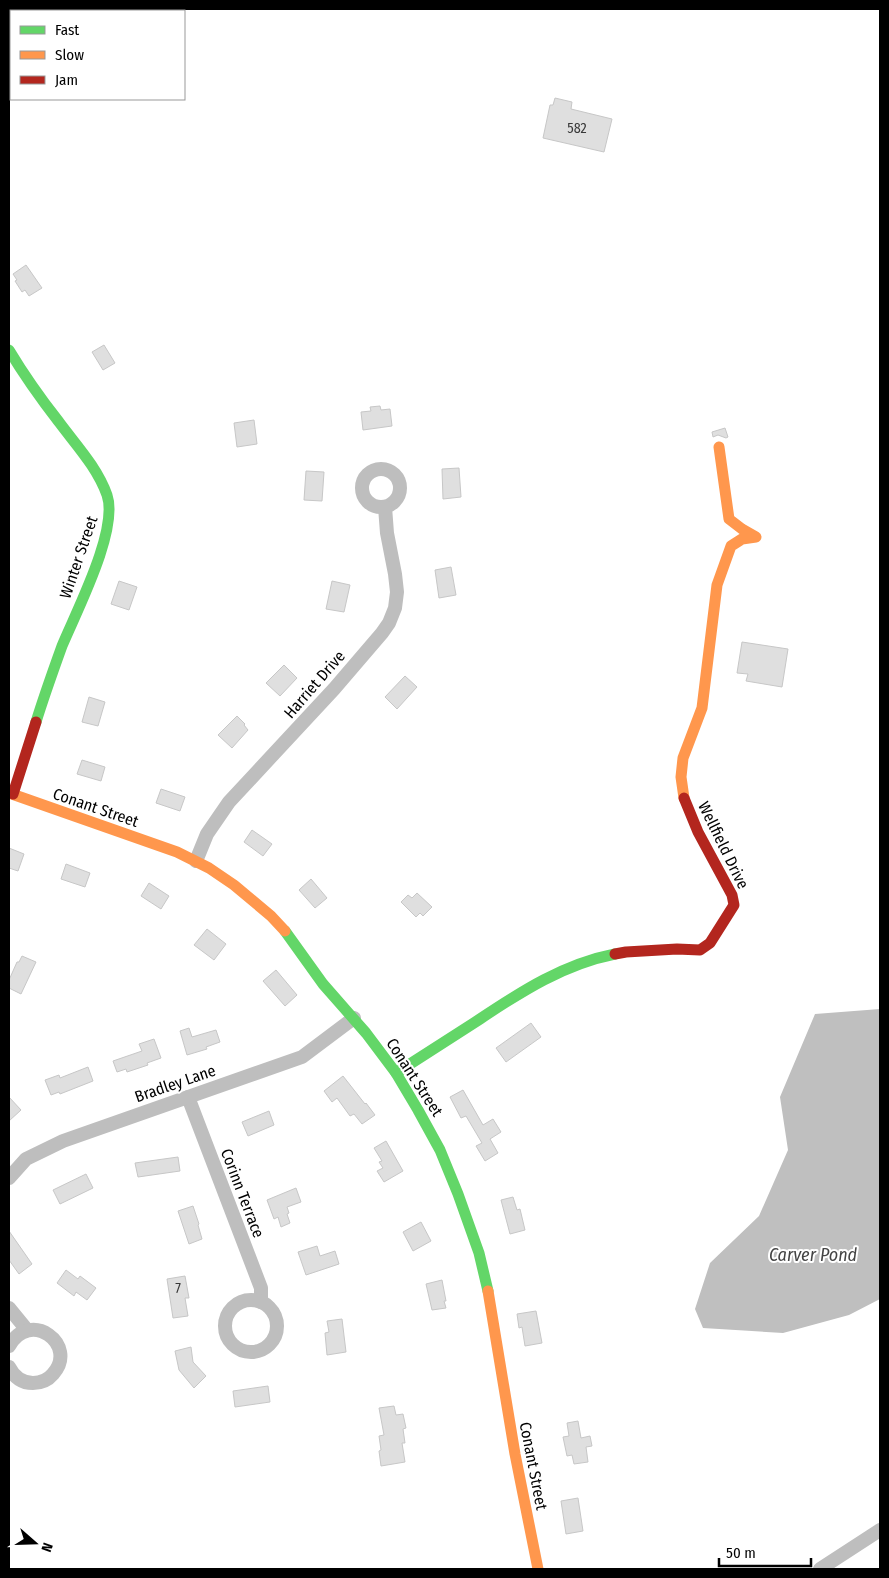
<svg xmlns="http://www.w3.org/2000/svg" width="889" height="1578" viewBox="0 0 889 1578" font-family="'Fira Sans Condensed',sans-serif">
	<rect width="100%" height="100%" fill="#fff"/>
	<polygon fill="#bfbfbf" points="880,1009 880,1299 849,1315 783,1333 703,1328 695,1309 710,1263 759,1216 788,1150 780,1097 815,1014"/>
	<g fill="#dfdfdf" stroke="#c7c7c7">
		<polygon points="555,98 572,102 571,109 612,119 604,152 543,138 550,105 553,105"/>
		<polygon points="26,265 42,288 29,296 25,290 22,292 15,281 17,280 13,274"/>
		<polygon points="104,345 115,363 103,370 92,352"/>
		<polygon points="380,406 381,410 390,409 392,426 363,430 361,412 371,411 370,407"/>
		<polygon points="254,420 257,444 237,447 234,423"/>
		<polygon points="725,428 728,437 726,438 718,435 713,437 712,432"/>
		<polygon points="459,468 461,497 443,499 442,469"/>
		<polygon points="306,471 324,472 322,501 304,500"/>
		<polygon points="451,567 456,595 439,598 435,570"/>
		<polygon points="119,581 137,587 129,610 111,604"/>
		<polygon points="332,581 350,585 344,612 326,609"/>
		<polygon points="742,642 788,649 782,687 746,681 748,674 737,673"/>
		<polygon points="284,665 297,678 280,696 266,683"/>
		<polygon points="405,676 417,687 397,709 385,697"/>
		<polygon points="89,697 105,702 98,726 82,722"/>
		<polygon points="237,716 245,724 244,725 248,730 232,748 218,735"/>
		<polygon points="82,760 105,767 101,781 77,774"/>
		<polygon points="161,789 185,797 180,811 156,803"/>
		<polygon points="252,830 272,844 263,856 244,842"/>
		<polygon points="9,848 24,854 18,871 9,868"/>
		<polygon points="66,864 90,873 85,887 61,879"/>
		<polygon points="311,879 327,898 315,908 299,890"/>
		<polygon points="149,883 169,896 161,909 141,896"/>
		<polygon points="417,893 432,907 423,916 420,913 416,917 401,902 408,895 412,898"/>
		<polygon points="207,929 226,944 214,960 194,945"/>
		<polygon points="22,956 36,962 21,994 9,988 9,980 17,962 19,962"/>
		<polygon points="276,970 297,995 285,1006 263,981"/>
		<polygon points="531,1023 541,1037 506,1062 496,1048"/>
		<polygon points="189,1028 192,1037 216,1030 220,1042 206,1047 207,1049 187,1055 180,1031"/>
		<polygon points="154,1039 161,1058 147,1063 148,1065 127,1072 126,1069 117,1072 113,1061 142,1051 139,1044"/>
		<polygon points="88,1067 93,1081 60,1094 59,1092 51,1095 45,1080 59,1075 60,1078"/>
		<polygon points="343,1076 365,1104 366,1103 375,1115 362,1124 354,1114 350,1116 337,1098 332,1102 324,1091"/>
		<polygon points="463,1090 483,1125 493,1119 501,1132 490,1139 498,1153 485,1161 476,1146 482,1143 466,1116 461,1118 450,1097"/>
		<polygon points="9,1097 21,1110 9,1121"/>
		<polygon points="269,1111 274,1125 248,1136 242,1122"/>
		<polygon points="386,1141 403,1171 384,1182 377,1171 383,1168 379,1162 382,1161 374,1148"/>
		<polygon points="178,1157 180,1171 138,1177 135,1163"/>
		<polygon points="86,1174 93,1188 60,1204 53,1190"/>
		<polygon points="296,1188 301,1202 287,1207 289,1213 287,1214 290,1223 281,1227 278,1217 274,1219 267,1200"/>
		<polygon points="513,1197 517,1210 520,1209 525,1230 510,1234 501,1200"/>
		<polygon points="193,1206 199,1224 198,1225 202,1239 189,1244 178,1211"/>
		<polygon points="421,1222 431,1241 413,1251 403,1232"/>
		<polygon points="9,1231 32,1264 19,1274 9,1260"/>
		<polygon points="317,1246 320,1256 335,1251 339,1264 306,1275 298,1252"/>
		<polygon points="66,1270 78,1279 80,1276 96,1288 87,1300 76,1292 74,1296 57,1283"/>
		<polygon points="185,1276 189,1298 185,1298 188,1316 173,1318 167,1279"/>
		<polygon points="442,1280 446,1301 444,1301 446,1308 432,1310 426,1284"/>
		<polygon points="536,1311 542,1343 525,1346 522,1327 519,1328 517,1314"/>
		<polygon points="342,1319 346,1352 327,1355 325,1333 329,1332 327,1321"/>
		<polygon points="191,1347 193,1362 206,1376 194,1388 179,1370 175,1351"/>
		<polygon points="268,1386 270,1402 235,1407 233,1391"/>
		<polygon points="394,1406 396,1415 403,1414 406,1428 403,1429 405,1443 402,1443 405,1462 381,1466 379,1451 381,1450 379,1436 384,1435 379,1408"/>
		<polygon points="578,1421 581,1438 590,1436 592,1446 586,1447 588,1462 574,1464 572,1455 567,1456 563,1437 569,1436 567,1423"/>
		<polygon points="578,1498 583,1531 566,1534 561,1501"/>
	</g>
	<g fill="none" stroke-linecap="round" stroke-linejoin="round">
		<g stroke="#bebebe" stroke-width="14">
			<circle cx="381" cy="488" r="19"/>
			<polyline points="196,861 207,834 229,802 334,689 382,633 389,623 395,608 397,592 395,574 387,533 385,507"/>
			<polyline points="188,1097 261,1288 261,1302"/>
			<polyline points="9,1178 26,1159 63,1141 302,1057 354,1018"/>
			<circle cx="251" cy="1326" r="26"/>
			<polyline points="9,1308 27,1330"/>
			<path d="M9 1346C30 1308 79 1345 53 1374 48 1380 41 1383 33 1383 21 1383 14 1377 9 1367"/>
			<polyline points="820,1569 880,1530"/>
		</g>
		<g stroke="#63d668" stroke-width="11">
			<path d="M9 350C24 375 41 399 59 422 76 445 97 467 107 495 119 530 76 612 62 646 53 671 44 696 36 722"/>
			<polyline points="285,931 323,984 366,1033 396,1073 418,1110 440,1150 458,1194 479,1253 488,1291"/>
			<path d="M396 1073C424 1055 452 1037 480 1019 522 991 564 964 615 954"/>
		</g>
		<g stroke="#ff974d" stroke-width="11">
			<polyline points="9,793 177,852 209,868 234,885 271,916 285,931"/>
			<polyline points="684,798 681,777 683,758 702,708 717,585 731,546 742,539 756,537 742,529 729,519 719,447"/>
			<polyline points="488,1291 515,1454 538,1569"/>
		</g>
		<g stroke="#b3261e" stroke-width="11">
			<polyline points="13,794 36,722"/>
			<polyline points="615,954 626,952 677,949 700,950 710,943 734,905 732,895 698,832 684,798"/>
		</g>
	</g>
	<g text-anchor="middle" stroke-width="4" stroke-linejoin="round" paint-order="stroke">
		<g font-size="14" fill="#383838">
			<text x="577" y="133">582</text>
			<text x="178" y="1293">7</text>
		</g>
		<g font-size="16" fill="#000" stroke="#fff">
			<text transform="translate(78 557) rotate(-71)" y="6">Winter Street</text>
			<text transform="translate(314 684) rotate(-49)" y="6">Harriet Drive</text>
			<text transform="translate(96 807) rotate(19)" y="6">Conant Street</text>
			<text transform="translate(724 845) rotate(64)" y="6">Wellfield Drive</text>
			<text transform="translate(415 1077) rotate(57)" y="6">Conant Street</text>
			<text transform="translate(175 1083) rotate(-19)" y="6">Bradley Lane</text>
			<text transform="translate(243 1193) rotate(69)" y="6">Corinn Terrace</text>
			<text transform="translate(534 1466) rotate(79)" y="6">Conant Street</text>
		</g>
		<g font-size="18" font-style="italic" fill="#444" stroke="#fff">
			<text x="813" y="1261">Carver Pond</text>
		</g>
	</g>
	<rect width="889" height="1578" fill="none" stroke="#000000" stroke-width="20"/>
	<rect x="10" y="10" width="175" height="90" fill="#ffffff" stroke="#999999"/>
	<rect x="20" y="26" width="25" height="8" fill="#63d668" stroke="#999999"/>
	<text x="55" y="35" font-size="15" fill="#000000">Fast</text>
	<rect x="20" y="51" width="25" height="8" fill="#ff974d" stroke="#999999"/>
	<text x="55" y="60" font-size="15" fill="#000000">Slow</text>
	<rect x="20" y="76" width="25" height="8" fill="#b3261e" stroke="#999999"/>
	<text x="55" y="85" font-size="15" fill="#000000">Jam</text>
	<g transform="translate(35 1543) rotate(110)" stroke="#ffffff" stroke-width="4" paint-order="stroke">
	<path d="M0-4L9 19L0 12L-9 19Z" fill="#000000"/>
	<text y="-8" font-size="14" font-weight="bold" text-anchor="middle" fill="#000000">N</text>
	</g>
	<path d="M719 1558v8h92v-8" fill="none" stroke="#000000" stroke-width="2.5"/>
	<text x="726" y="1558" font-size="15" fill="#000000" stroke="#ffffff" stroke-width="4" paint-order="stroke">50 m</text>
</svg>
